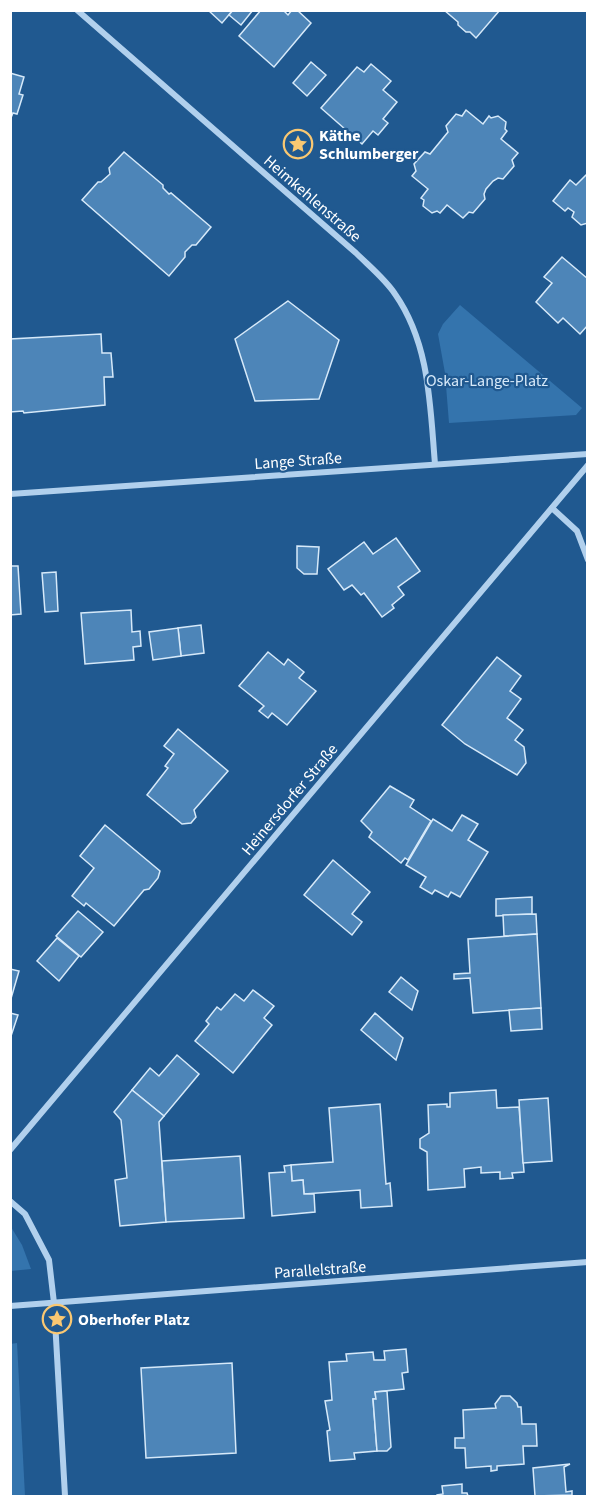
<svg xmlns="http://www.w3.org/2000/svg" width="598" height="1507" viewBox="0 0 598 1507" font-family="'Source Sans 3',sans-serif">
	<rect width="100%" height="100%" fill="#205990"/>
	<g fill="#3474ad">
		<polygon points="460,305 582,408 576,415 449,423 445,373 438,334 443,324"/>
		<polygon points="11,1227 22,1245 31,1269 11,1271"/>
		<polygon points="17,1343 25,1496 11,1496 10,1344"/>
	</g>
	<g fill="#4d85b8" stroke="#d6e9f9" stroke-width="1.5">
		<polygon points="208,10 233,10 222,23"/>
		<polygon points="233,10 253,10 241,25 229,15"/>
		<polygon points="261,10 283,10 288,15 292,10 297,10 311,23 274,67 239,36"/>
		<polygon points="444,10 500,10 476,38 470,32 466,32 458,25 458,22"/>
		<polygon points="311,62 326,75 307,96 293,83"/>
		<polygon points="371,64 391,81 383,90 397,102 383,119 388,123 378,135 373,131 362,144 321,108 357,67 364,72"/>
		<polygon points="10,73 24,77 19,94 23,95 17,114 13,113 10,120"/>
		<polygon points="466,110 483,124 489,116 491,118 498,116 506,122 505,129 507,131 501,139 518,153 512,160 514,166 503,179 498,178 493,181 486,189 484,194 485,199 473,213 469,212 463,218 447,205 440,213 437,211 432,213 423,206 424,200 421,198 428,189 412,176 416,171 414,164 425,152 430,154 448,132 446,126 456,114 462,116"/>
		<polygon points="124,152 163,185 163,188 169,194 171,193 211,227 196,245 192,245 185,252 185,257 169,276 82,200 98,182 101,182 110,174 109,168"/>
		<polygon points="588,173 588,223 581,225 572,217 574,212 568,208 565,211 553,201 570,180 576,185"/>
		<polygon points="562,257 588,279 588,325 580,334 563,318 558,323 536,302 552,283 544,277"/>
		<polygon points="288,301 339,340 319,399 255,401 235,339"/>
		<polygon points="101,334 102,353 111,353 113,377 104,377 105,405 24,413 23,411 10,412 10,339"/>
		<polygon points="396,538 420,571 398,587 404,595 392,605 394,608 382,617 364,593 361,595 352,585 344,590 328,569 364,542 373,554"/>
		<polygon points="297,546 319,547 317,574 304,574 297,568"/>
		<polygon points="10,566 18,566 21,614 10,615"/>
		<polygon points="56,572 58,611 45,612 42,573"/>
		<polygon points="131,610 132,632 140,631 141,646 133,647 134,660 85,664 81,613"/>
		<polygon points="201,625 204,653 181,656 178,628"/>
		<polygon points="178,628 181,656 153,660 149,632"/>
		<polygon points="268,652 284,665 288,659 304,672 299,678 316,691 287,725 272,713 268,718 259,711 264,706 239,686"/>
		<polygon points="497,657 521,676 510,691 521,699 507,718 523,730 515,740 524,747 526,763 517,775 465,744 442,725"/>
		<polygon points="178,729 228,771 194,810 196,817 191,823 182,824 147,795 168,768 165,766 174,754 164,746"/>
		<polygon points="390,786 414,800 410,807 431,821 408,860 405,858 401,863 369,837 372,832 361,821"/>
		<polygon points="462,815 478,824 468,840 488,852 460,897 451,892 448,897 435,890 432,894 420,887 426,877 406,865 433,819 452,831"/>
		<polygon points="105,825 160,871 158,878 149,889 144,890 114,926 86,903 84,906 72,896 94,868 80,856"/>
		<polygon points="333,860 370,892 352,914 362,922 352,935 304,895"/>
		<polygon points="532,897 532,914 496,916 496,899"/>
		<polygon points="78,911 103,932 81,957 56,936"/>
		<polygon points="536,914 537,934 504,936 503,915"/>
		<polygon points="537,934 541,1008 473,1013 470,978 454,979 454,974 470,973 468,939"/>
		<polygon points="57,938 79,956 59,981 37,961"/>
		<polygon points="10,969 19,971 10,1002"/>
		<polygon points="401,977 418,991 412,1010 389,992"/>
		<polygon points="253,990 274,1006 264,1018 272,1025 233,1073 195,1041 209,1024 206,1021 217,1007 221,1010 235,994 244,1001"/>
		<polygon points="541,1008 542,1029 511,1031 509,1010"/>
		<polygon points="10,1013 18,1015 10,1039"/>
		<polygon points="375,1013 403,1038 396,1060 361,1030"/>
		<polygon points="177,1055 199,1074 164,1116 132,1090 150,1068 159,1076"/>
		<polygon points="132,1090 164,1116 159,1122 166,1222 120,1226 115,1180 127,1178 121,1120 114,1112"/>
		<polygon points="496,1090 497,1108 519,1107 524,1172 512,1173 513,1178 500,1179 500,1172 481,1173 481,1167 464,1169 465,1187 428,1190 427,1152 420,1148 420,1139 429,1133 428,1105 447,1104 447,1107 450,1107 450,1093"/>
		<polygon points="548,1098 552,1161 523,1163 519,1100"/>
		<polygon points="380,1104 386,1184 390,1183 392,1206 361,1208 360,1190 304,1194 303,1180 292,1181 291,1165 333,1162 329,1108"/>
		<polygon points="240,1156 244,1218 166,1222 162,1161"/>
		<polygon points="291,1165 292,1181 303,1180 304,1194 314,1194 315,1212 272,1216 269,1173 285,1172 284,1166"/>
		<polygon points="406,1349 408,1372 402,1373 404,1389 375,1392 376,1399 373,1399 377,1451 354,1453 355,1459 330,1461 327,1431 330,1430 325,1401 332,1400 329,1362 347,1361 346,1354 373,1352 374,1360 385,1360 384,1351"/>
		<polygon points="232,1363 236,1453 146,1458 141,1368"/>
		<polygon points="387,1391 391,1447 387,1451 377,1451 373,1399 376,1399 375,1392"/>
		<polygon points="501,1396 510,1396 517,1403 518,1407 521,1407 522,1424 536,1424 537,1446 523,1446 524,1464 497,1466 497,1470 491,1471 491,1466 466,1468 465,1448 455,1448 455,1438 464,1438 463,1410 496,1408 495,1404"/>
		<polygon points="570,1464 564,1467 566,1492 572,1491 572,1495 535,1496 533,1468"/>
		<polygon points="462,1484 462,1493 467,1493 468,1496 437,1496 437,1495 443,1494 442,1486"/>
	</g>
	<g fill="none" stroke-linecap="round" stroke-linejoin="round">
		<g stroke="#b1d0ed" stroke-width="6">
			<path d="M77 10 356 253C369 266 385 279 395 294 430 344 430 406 435 464"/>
			<polyline points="10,494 588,454"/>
			<polyline points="552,508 577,531 588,560"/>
			<polyline points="10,1150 588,465"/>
			<polyline points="10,1201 25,1214 49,1260 54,1303 65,1496"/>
			<polyline points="10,1306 588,1262"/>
		</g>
	</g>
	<defs>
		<g id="sight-ring" transform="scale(1.5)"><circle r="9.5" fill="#205990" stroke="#fac872" stroke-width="1.5"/><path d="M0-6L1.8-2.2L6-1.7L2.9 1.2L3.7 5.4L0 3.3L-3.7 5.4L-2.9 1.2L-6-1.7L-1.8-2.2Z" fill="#fac872"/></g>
	</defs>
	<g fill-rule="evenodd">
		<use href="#sight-ring" x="298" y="144"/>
		<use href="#sight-ring" x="57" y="1319"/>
	</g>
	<g text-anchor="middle" stroke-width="4.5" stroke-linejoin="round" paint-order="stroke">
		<g font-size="16" font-weight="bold" fill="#fff" stroke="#205990" text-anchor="start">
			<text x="319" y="141">Käthe<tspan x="319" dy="18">Schlumberger</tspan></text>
			<text x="78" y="1325">Oberhofer Platz</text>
		</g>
		<g font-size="16" fill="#fff" stroke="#205990">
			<text transform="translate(313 198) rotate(41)" y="6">Heimkehlenstraße</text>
			<text transform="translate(298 460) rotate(-4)" y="6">Lange Straße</text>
			<text transform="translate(289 799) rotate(-50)" y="6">Heinersdorfer Straße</text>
			<text transform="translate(320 1269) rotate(-4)" y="6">Parallelstraße</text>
		</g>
		<g font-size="16" fill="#d6e9f9" stroke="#205990">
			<text x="487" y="386">Oskar-Lange-Platz</text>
		</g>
	</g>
	<rect width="598" height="1507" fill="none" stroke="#ffffff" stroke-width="24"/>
</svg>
